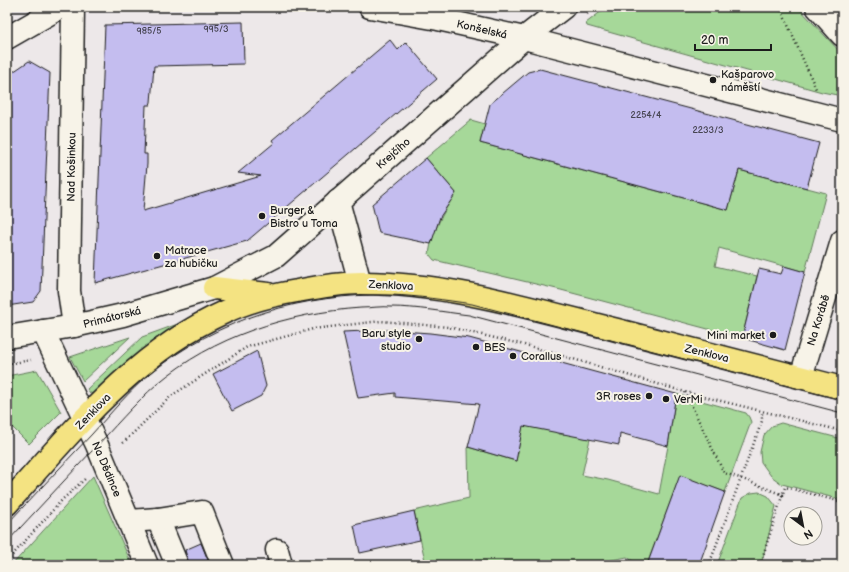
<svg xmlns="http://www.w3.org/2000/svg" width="849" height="572" viewBox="0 0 849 572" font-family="'Balsamiq Sans',sans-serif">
	<rect width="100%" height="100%" fill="#ede8e9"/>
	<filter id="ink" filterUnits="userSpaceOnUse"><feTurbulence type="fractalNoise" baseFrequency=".025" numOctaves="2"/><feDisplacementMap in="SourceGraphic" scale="8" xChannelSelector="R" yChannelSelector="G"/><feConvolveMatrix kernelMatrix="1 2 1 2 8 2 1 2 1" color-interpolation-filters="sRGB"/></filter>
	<g filter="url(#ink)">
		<g fill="#a6d899" stroke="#617a5a">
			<polygon points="607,7 798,7 842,54 842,96 822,92 587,26 586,23"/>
			<path d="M471 120 485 124 480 143 728 210 739 170 826 193 805 272 719 248 715 266 757 276 742 338 561 290 434 260 429 254C432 232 443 212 456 193L426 158Z"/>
			<polygon points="186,321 94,394 90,393 87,389 142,337"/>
			<polygon points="130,337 83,381 70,357"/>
			<polygon points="37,370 61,412 29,444 7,422 7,376"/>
			<polygon points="676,394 746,413 749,417 751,422 725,492 680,476 649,559 648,565 639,565 627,557 587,565 426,565 414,511 469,498 468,447 516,461 524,419 560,429 559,434 564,435 566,425 590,439 582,475 608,480 659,494 668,446"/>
			<polygon points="781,423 842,439 842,500 782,484 771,476 761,462 760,452 764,435 772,426"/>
			<polygon points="93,476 132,565 12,565"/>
			<polygon points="759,492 768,496 776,506 761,565 717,565 742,498 751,493"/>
		</g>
		<g fill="#c4bdef" stroke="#1c1c1c">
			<polygon points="243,22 244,64 154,66 151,102 150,105 146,105 144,154 147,154 147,164 143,211 261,176 238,173 274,143 272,140 390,40 398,50 406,42 437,79 247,241 95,283 105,25"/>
			<polygon points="29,61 50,73 41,291 33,302 7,306 7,76"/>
			<polygon points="540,69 819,143 807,188 739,170 728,210 480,143 490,104 528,72"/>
			<polygon points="426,158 456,193 440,217 431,244 379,233 372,204"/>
			<polygon points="784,266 805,272 785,350 742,338 759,269 781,274"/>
			<polygon points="388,330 430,333 469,338 676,394 668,446 620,433 619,445 523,426 516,461 468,447 479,404 395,397 395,393 358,398 343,332"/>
			<polygon points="257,351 266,386 261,396 232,411 213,374"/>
			<polygon points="680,475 725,492 699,565 647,565"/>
			<polygon points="414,511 420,540 360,553 354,525"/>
			<polygon points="201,543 210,565 189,565 185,550"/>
		</g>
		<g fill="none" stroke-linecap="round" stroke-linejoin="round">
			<g stroke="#1c1c1c" stroke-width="25">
				<g id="minor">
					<polyline points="73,7 69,291 74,326"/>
					<polyline points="370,7 438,19 524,38 842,120"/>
					<polyline points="817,7 842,35"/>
					<polyline points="7,38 61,7"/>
					<polyline points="338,201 360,283"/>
					<polyline points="43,331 97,445 147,565"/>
					<polyline points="7,337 74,326 123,315 214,288 276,256 524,38 564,7"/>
					<polyline points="801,377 842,241"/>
					<polyline points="158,519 177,565"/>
					<polyline points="129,521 158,519 202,512 223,565"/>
					<polyline points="277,550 281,565"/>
				</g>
			</g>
			<g stroke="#1c1c1c" stroke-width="25">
				<g id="major">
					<polyline points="214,288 268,294"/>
					<path d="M7 504C72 432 135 352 225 312 248 301 273 295 297 291 318 287 340 283 361 283 449 283 533 309 617 330 692 349 767 368 842 388"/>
				</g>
			</g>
			<g stroke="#1c1c1c" stroke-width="2.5" stroke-dasharray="1 3" stroke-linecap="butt">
				<polyline points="780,7 816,89"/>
				<polyline points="587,14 596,7"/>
				<polyline points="7,364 31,360"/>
				<polyline points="685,392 724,473 740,478 783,495 779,493"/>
				<polyline points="123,443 171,396 247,347 313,329 381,321 448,327 529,346 685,392 842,431"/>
				<polyline points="7,561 63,499 86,478"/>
				<polyline points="709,565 762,421 762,411"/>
				<polyline points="760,565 785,487 842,502"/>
			</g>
			<use href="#minor" stroke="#f7f3e8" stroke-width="22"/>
			<use href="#major" stroke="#f4e382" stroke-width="22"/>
			<g stroke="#1c1c1c" stroke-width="1">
				<path d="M7 524C35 494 64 464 92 434 111 413 129 391 151 373 218 318 305 293 391 295 418 296 445 300 472 304L842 400"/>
				<path d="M7 542C35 512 63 482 92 451 113 429 134 404 157 384 214 336 287 313 361 308 371 308 381 306 391 307 417 307 443 312 469 315L842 413"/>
			</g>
		</g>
	</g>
	<g fill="#1c1c1c" stroke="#f7f3e8" stroke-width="1.5">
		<circle cx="713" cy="80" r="4"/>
		<circle cx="262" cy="216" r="4"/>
		<circle cx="157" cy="256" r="4"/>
		<circle cx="773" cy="335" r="4"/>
		<circle cx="419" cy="339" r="4"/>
		<circle cx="476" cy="347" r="4"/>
		<circle cx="513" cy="356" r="4"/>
		<circle cx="649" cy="396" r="4"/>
		<circle cx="666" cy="399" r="4"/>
	</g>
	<g text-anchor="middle" stroke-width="4" stroke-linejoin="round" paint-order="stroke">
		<g font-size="9" fill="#464451">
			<text x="216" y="32">995/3</text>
			<text x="149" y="34">985/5</text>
			<text x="646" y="118">2254/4</text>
			<text x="708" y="133">2233/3</text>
		</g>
		<g font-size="11" fill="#1c1c1c" stroke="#f7f3e8">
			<text transform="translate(482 29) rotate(13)" y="4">Konšelská</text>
			<text transform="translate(393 153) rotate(-41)" y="4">Krejčího</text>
			<text transform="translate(71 167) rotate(-89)" y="4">Nad Košinkou</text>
			<text transform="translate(391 285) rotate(3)" y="4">Zenklova</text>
			<text transform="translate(112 317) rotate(-14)" y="4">Primátorská</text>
			<text transform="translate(818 320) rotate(-73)" y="4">Na Korábě</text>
			<text transform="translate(707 353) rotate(14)" y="4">Zenklova</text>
			<text transform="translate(93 411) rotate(-46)" y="4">Zenklova</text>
			<text transform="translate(107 469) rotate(67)" y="4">Na Dědince</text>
		</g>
		<g font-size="11" fill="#1c1c1c" stroke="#f7f3e8" text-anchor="start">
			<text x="721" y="78">Kašparovo<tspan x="721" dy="13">náměstí</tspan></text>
			<text x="270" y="214">Burger &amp;<tspan x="270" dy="13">Bistro u Toma</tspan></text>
			<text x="165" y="254">Matrace<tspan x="165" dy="13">za hubičku</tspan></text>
			<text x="411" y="337" text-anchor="end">Baru style<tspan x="411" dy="13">studio</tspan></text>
			<text x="765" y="339" text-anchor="end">Mini market</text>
			<text x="484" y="351">BES</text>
			<text x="521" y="360">Corallus</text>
			<text x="641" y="400" text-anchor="end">3R roses</text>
			<text x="674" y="403">VerMi</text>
		</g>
	</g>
	<rect width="849" height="572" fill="none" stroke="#f7f3e8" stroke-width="24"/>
	<rect x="12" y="12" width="825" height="548" fill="none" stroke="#1c1c1c" stroke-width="1.5" filter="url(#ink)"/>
	<g transform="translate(803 526) rotate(148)"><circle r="19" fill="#f7f3e8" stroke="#9f9d96"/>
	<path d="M0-3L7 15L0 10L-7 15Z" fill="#1c1c1c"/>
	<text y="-6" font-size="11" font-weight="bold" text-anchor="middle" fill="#1c1c1c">N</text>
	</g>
	<path d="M695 44v6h76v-6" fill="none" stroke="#1c1c1c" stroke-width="2"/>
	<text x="701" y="44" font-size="12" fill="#1c1c1c" stroke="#f7f3e8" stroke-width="3" paint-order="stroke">20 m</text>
</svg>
